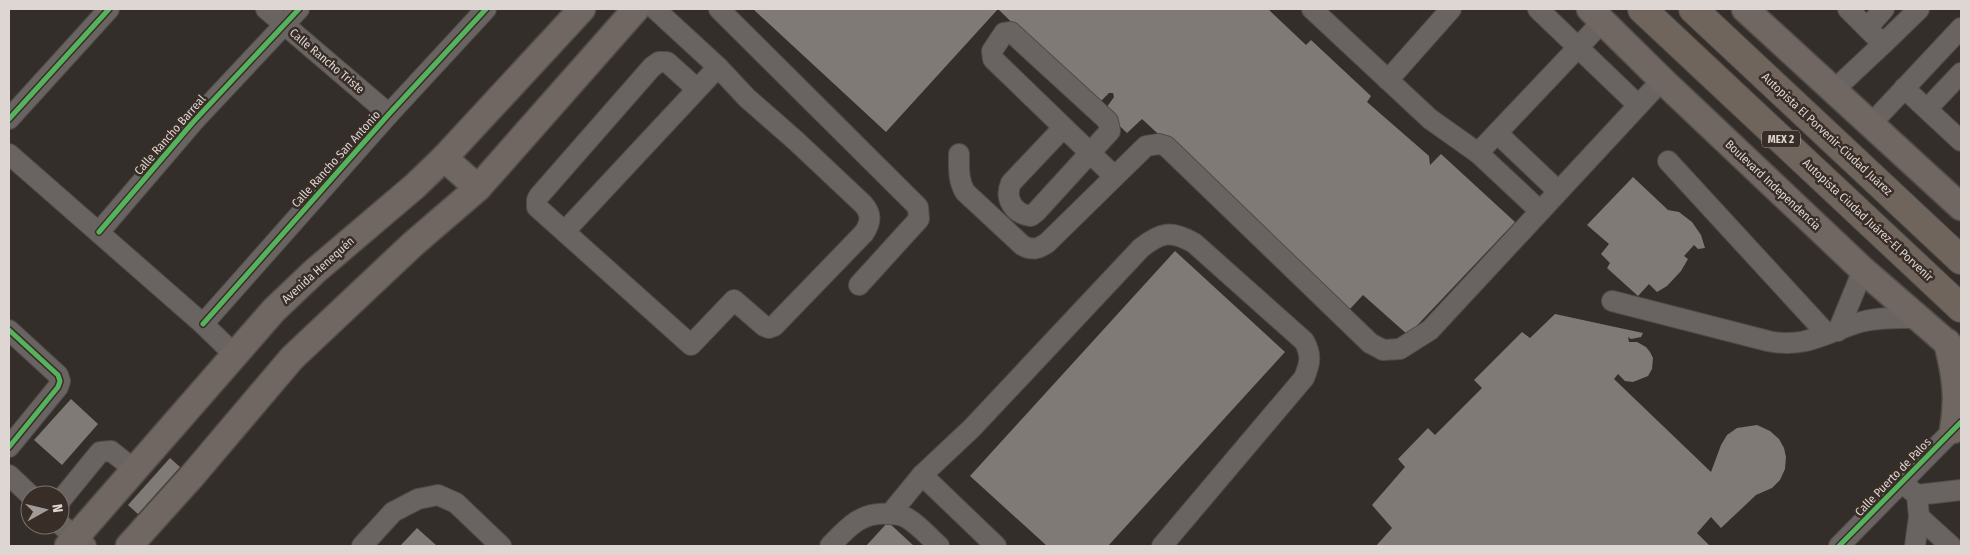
<svg xmlns="http://www.w3.org/2000/svg" width="1970" height="555" viewBox="0 0 1970 555" font-family="'Fira Sans Condensed',sans-serif">
	<rect width="100%" height="100%" fill="#342e2b"/>
	<g fill="#807a77">
		<polygon points="753,9 1268,9 1306,45 1311,40 1371,96 1367,102 1429,156 1430,165 1441,154 1515,222 1408,335 1363,295 1349,310 1142,119 1127,133 1104,111 1114,97 1113,93 1109,93 1097,105 998,9 886,132"/>
		<polygon points="1633,177 1668,210 1679,212 1692,222 1701,235 1705,248 1698,249 1694,245 1684,256 1688,259 1681,271 1667,286 1657,292 1649,284 1638,296 1607,268 1610,263 1601,254 1609,244 1587,225"/>
		<polygon points="1175,251 1285,352 1108,546 1047,546 970,476"/>
		<polygon points="1555,314 1643,333 1641,337 1631,339 1628,337 1629,342 1637,342 1646,347 1650,352 1653,358 1652,369 1648,376 1633,382 1625,381 1618,374 1614,379 1711,472 1721,445 1727,435 1737,428 1757,425 1770,431 1779,439 1784,448 1786,457 1785,469 1780,480 1772,488 1756,495 1721,528 1711,517 1697,533 1709,545 1708,546 1376,546 1392,528 1372,505 1405,467 1398,459 1428,428 1435,435 1482,388 1474,380 1522,332 1530,338"/>
		<polygon points="71,399 98,424 62,465 34,440"/>
		<polygon points="170,458 180,467 138,514 128,505"/>
		<polygon points="888,522 914,546 866,546"/>
		<polygon points="417,528 437,546 400,546"/>
	</g>
	<g fill="none" stroke-linecap="round" stroke-linejoin="round">
		<g stroke="#524c49" stroke-width="22">
			<g id="minor">
				<polyline points="266,9 389,114"/>
				<path d="M655 9 718 67 747 98 795 140 863 204C872 214 871 222 864 233L774 326 769 328 764 326 734 300 691 345 537 207V200L539 196 652 67 659 62H667L697 89"/>
				<polyline points="719,9 918,207 919,219 859,285"/>
				<polyline points="1312,9 1430,119 1478,153 1540,211"/>
				<polyline points="1538,9 1638,105"/>
				<polyline points="1867,28 1884,9"/>
				<polyline points="1883,44 1919,9"/>
				<polyline points="1388,80 1451,9"/>
				<polyline points="1904,88 1961,141"/>
				<polyline points="1834,90 1883,44 1848,9"/>
				<polyline points="1927,109 1961,73"/>
				<polyline points="9,119 109,9"/>
				<polyline points="1871,124 1961,28"/>
				<path d="M1063 128 1011 183C1004 199 1014 214 1031 216L1036 212 1110 131 1108 121 1011 32 1004 33 992 51 993 59 1114 176"/>
				<polyline points="1497,133 1558,191"/>
				<polyline points="1478,153 1603,21"/>
				<polyline points="9,154 203,324 235,355"/>
				<path d="M959 154C959 168 958 180 965 192L1022 245C1032 251 1038 249 1047 243L1146 146 1159 144 1166 146 1370 343 1383 350 1400 349 1430 330 1662 80"/>
				<polyline points="1668,161 1827,334"/>
				<polyline points="565,231 718,67"/>
				<polyline points="99,232 194,121 299,9"/>
				<path d="M1612 301 1768 341C1806 349 1826 332 1861 322 1879 317 1899 318 1918 318"/>
				<polyline points="203,324 389,114 486,9"/>
				<polyline points="9,330 58,375 60,381 58,387 9,447"/>
				<polyline points="1838,331 1863,270"/>
				<polyline points="9,475 30,495"/>
				<polyline points="922,475 996,546"/>
				<polyline points="1902,483 1917,495 1919,517 1915,546"/>
				<polyline points="1917,495 1961,490"/>
				<polyline points="60,501 100,452 111,451 135,470"/>
				<path d="M890 514 922 475 972 428 1141 248C1161 232 1171 230 1194 243L1304 341C1312 355 1310 364 1304 378L1162 546"/>
				<polyline points="1919,517 1951,546"/>
				<polyline points="60,524 86,546"/>
				<polyline points="362,546 393,512 418,499 438,495 456,503 501,546"/>
				<path d="M830 546C847 528 862 511 888 514 894 514 902 515 907 518 919 525 929 537 939 546"/>
				<polyline points="1839,546 1961,422"/>
			</g>
		</g>
		<g stroke="#524c49" stroke-width="29">
			<g id="major">
				<polyline points="1590,9 1662,80 1863,270 1961,355"/>
				<polyline points="1745,9 1961,207"/>
				<polyline points="444,158 478,188"/>
				<path d="M1947 342C1955 374 1959 397 1953 430"/>
				<polyline points="68,546 274,310 315,271 415,186 444,158 582,9"/>
				<polyline points="129,546 192,476 292,358 413,244 478,188 636,9"/>
			</g>
		</g>
		<g stroke="#524c49" stroke-width="30">
			<g id="highway">
				<polyline points="1642,9 1961,308"/>
				<polyline points="1693,9 1961,260"/>
			</g>
		</g>
		<use href="#minor" stroke="#696462" stroke-width="20"/>
		<use href="#major" stroke="#706762" stroke-width="26"/>
		<use href="#highway" stroke="#70655d" stroke-width="28"/>
		<g stroke="#382d27" stroke-width="8">
			<g id="cycleway">
				<polyline points="9,119 109,9"/>
				<polyline points="99,232 194,121 299,9"/>
				<polyline points="203,324 389,114 486,9"/>
				<polyline points="9,330 58,375 60,381 58,387 9,447"/>
				<polyline points="1839,546 1961,422"/>
			</g>
		</g>
		<use href="#cycleway" stroke="#56b35d" stroke-width="5"/>
	</g>
	<g text-anchor="middle" stroke-width="5" stroke-linejoin="round" paint-order="stroke">
		<rect fill="#382d27" stroke="#aca39f" stroke-width="1" x="1762" y="130.5" width="38" height="17" rx="4"/>
		<g font-size="11" font-weight="bold" fill="#ddd6d2">
			<text x="1781" y="143">MEX 2</text>
		</g>
		<g font-size="12" fill="#ddd6d2" stroke="#382d27">
			<text transform="translate(327 61) rotate(40)" y="4">Calle Rancho Triste</text>
			<text transform="translate(1827 134) rotate(43)" y="4">Autopista El Porvenir-Ciudad Juárez</text>
			<text transform="translate(170 135) rotate(-49)" y="4">Calle Rancho Barreal</text>
			<text transform="translate(336 159) rotate(-48)" y="4">Calle Rancho San Antonio</text>
			<text transform="translate(1773 185) rotate(43)" y="4">Boulevard Independencia</text>
			<text transform="translate(1868 220) rotate(43)" y="4">Autopista Ciudad Juárez-El Porvenir</text>
			<text transform="translate(318 270) rotate(-42)" y="4">Avenida Henequén</text>
			<text transform="translate(1893 477) rotate(-46)" y="4">Calle Puerto de Palos</text>
		</g>
	</g>
	<rect width="1970" height="555" fill="none" stroke="#ddd6d2" stroke-width="20"/>
	<g transform="translate(45 510) rotate(82)"><circle r="24" fill="#382d27" stroke="#7a716b"/>
	<path d="M0-4L9 19L0 12L-9 19Z" fill="#a29b98"/>
	<text y="-8" font-size="14" font-weight="bold" text-anchor="middle" fill="#ddd6d2">N</text>
	</g>
</svg>
